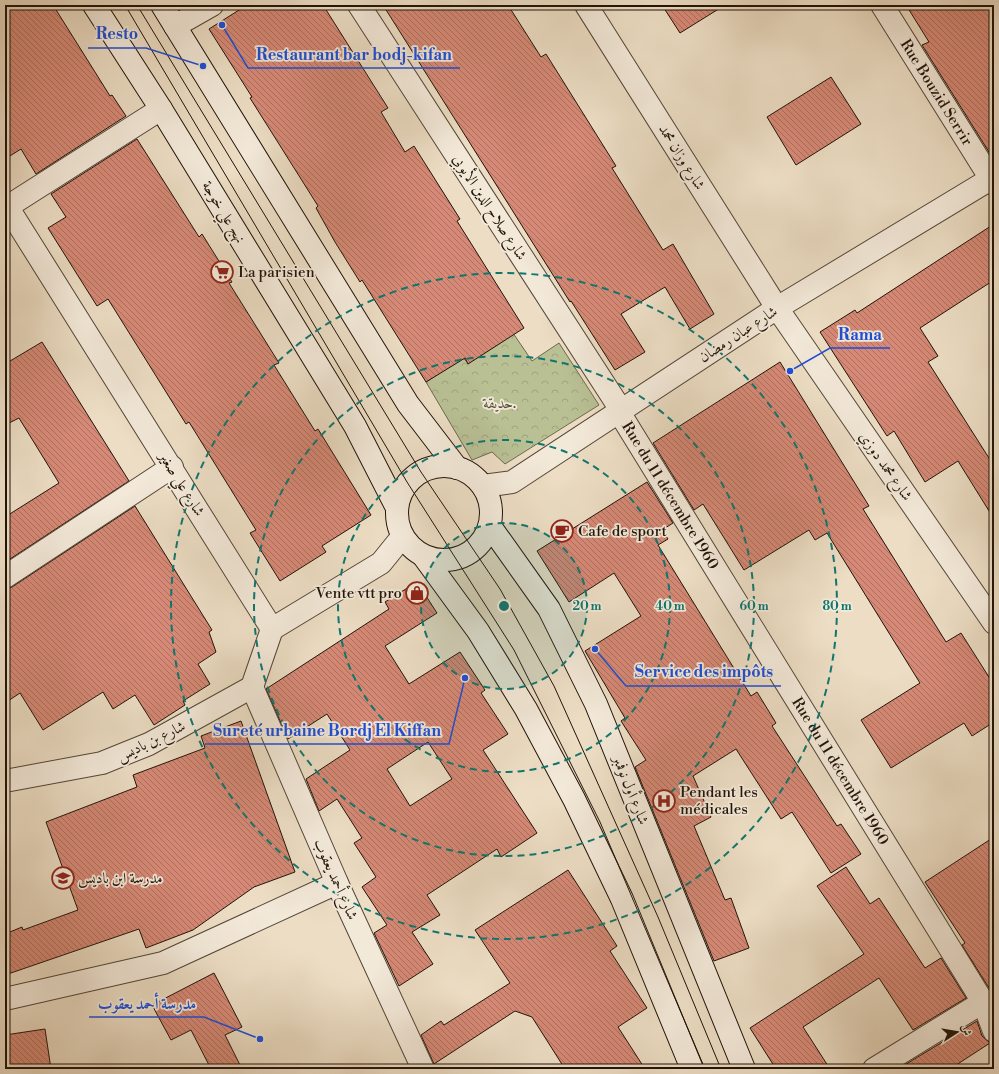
<svg xmlns="http://www.w3.org/2000/svg" width="999" height="1074" viewBox="0 0 999 1074" font-family="'Libre Bodoni',Amiri,serif">
	<defs>
		<pattern id="forest-crowns" width="20" height="18" patternUnits="userSpaceOnUse"><rect width="20" height="18" fill="#b8c094"/><path d="M2 6a3 3 0 1 1 6 0M12 15a3 3 0 1 1 6 0" fill="none" stroke="#9ea47e"/></pattern>
		<pattern id="building-back-hatch" width="6" height="6" patternUnits="userSpaceOnUse"><rect width="6" height="6" fill="#d68976"/><path d="M-1 5l2 2M0 0l6 6M5-1l2 2" fill="none" stroke="#ad6f5f"/></pattern>
	</defs>
	<rect width="100%" height="100%" fill="#ecddc4"/>
	<filter id="stains"><feTurbulence type="fractalNoise" baseFrequency=".005" numOctaves="4"/><feColorMatrix values="0 0 0 0 .2 0 0 0 0 .09 0 0 0 0 .02 0 0 0 .5 -.17"/></filter>
	<radialGradient id="worn" r=".72"><stop offset=".6" stop-color="#630" stop-opacity="0"/><stop offset="1" stop-color="#630" stop-opacity=".3"/></radialGradient>
	<polygon fill="url(#forest-crowns)" stroke="#6c6a4e" points="513,333 532,361 559,343 599,405 505,464 492,452 472,460 426,382 463,358 468,363"/>
	<g fill="url(#building-back-hatch)" stroke="#201309" fill-rule="evenodd">
		<polygon points="5,5 53,5 110,96 112,95 126,116 36,174 21,149 5,159"/>
		<polygon points="247,5 323,5 388,108 381,112 405,152 414,146 460,219 457,221 524,328 468,364 465,358 426,382 362,280 360,282 335,242 316,208 318,206 250,98 252,97 209,29"/>
		<polygon points="383,5 508,5 541,57 546,54 616,166 612,168 663,250 673,244 714,314 690,329 665,287 621,314 645,352 615,370 571,301 570,302"/>
		<polygon points="662,5 725,5 680,33"/>
		<polygon points="906,5 994,5 994,160 922,45 929,42"/>
		<polygon points="831,77 861,124 796,165 767,117"/>
		<polygon points="137,139 199,237 202,234 232,282 229,283 279,363 274,365 315,431 318,429 371,515 322,546 326,552 280,581 250,533 256,530 189,422 186,424 108,299 97,306 48,228 66,217 51,194"/>
		<polygon points="994,224 994,280 920,328 938,356 928,362 994,466 994,519 958,461 925,482 894,431 887,436 820,332 855,310 857,313"/>
		<polygon points="42,342 129,481 10,559 5,551 5,517 59,483 19,418 5,425 5,364"/>
		<polygon points="780,362 869,506 863,509 946,642 961,633 994,685 994,722 972,736 964,723 891,768 861,720 920,683 827,533 815,540 809,530 744,570 703,504 694,510 653,443"/>
		<polygon points="647,482 673,523 662,530 668,539 658,545 751,696 757,692 776,723 772,726 837,826 841,824 861,854 831,873 792,812 781,819 736,749 693,776 711,817 694,826 725,900 731,898 749,948 714,961 635,767 646,760 621,721 625,718 585,651 641,616 614,573 569,602 537,551"/>
		<polygon points="135,506 212,630 209,632 216,652 198,664 210,684 183,701 185,705 154,725 135,695 113,709 103,692 43,730 20,693 5,703 5,589 12,587"/>
		<path d="M417 582 437 613 385 646 409 684 460 652 485 690 481 693 508 734 483 750 537 833 501 857 497 849 427 895 440 915 412 932 433 964 399 986 374 933 387 925 362 887 376 877 354 843 362 838 337 799 319 811 306 779 350 750 327 714 288 739 266 689 389 609 385 602ZM428 742 452 779 410 806 387 769Z"/>
		<polygon points="241,721 295,872 254,887 193,930 146,948 139,929 5,975 5,934 22,927 23,930 78,910 46,822 137,787 133,775 205,748 201,736"/>
		<polygon points="994,837 994,996 962,945 965,943 925,882"/>
		<polygon points="846,867 870,904 879,898 925,968 941,958 966,998 913,1030 879,978 803,1027 830,1069 776,1069 750,1028 864,954 817,886"/>
		<polygon points="568,870 617,946 610,951 647,1008 618,1027 645,1069 565,1069 532,1017 515,1011 434,1064 421,1035 441,1021 444,1025 510,983 475,930"/>
		<polygon points="214,973 242,1027 225,1035 242,1069 211,1069 191,1030 171,1040 152,1005"/>
		<polygon points="977,1021 982,1036 990,1043 950,1069 898,1069"/>
		<polygon points="45,1029 51,1069 5,1069 5,1035"/>
	</g>
	<g fill="none" stroke-linecap="round" stroke-linejoin="round">
		<g stroke="#534638" stroke-width="24">
			<polyline id="pedestrian" points="7,207 161,109"/>
		</g>
		<g stroke="#534638" stroke-width="24">
			<g id="minor">
				<polyline points="359,5 621,410"/>
				<path id="s1" d="M882 5 994 184"/>
				<polyline points="175,26 212,5"/>
				<polyline points="5,203 272,629 381,563 402,537"/>
				<path id="s2" d="M619 412 983 1002 994 1031"/>
				<polyline points="483,486 512,482 777,308 994,177"/>
				<polyline points="5,577 172,467"/>
				<polyline points="252,687 337,883 423,1069"/>
				<polyline points="5,781 102,763 149,744 252,687 272,629"/>
				<polyline points="5,999 163,963 337,883"/>
				<polyline points="874,1069 983,1002"/>
			</g>
		</g>
		<g stroke="#534638" stroke-width="24">
			<polyline id="tertiary" points="586,5 777,308 994,623"/>
		</g>
		<g stroke="#201309" stroke-width="24">
			<g id="secondary">
				<polyline points="94,5 161,109 355,426 396,506"/>
				<polyline points="162,5 408,404 457,468"/>
				<circle cx="444" cy="513" r="47"/>
				<polyline points="490,526 549,609 596,704 744,1069"/>
				<polyline points="424,557 478,631 526,709 574,799 622,899 692,1069"/>
			</g>
		</g>
		<use href="#pedestrian" stroke="#f3e9d9" stroke-width="22"/>
		<use href="#minor" stroke="#f3e9d9" stroke-width="22"/>
		<use href="#tertiary" stroke="#f3e9d9" stroke-width="22"/>
		<use href="#secondary" stroke="#f3e9d9" stroke-width="22"/>
		<g stroke="#201309" stroke-width="1">
			<polyline points="125,5 407,482 514,650 600,822 705,1069"/>
			<polyline points="137,5 421,472 500,589 554,686 658,917 721,1069"/>
		</g>
	</g>
	<circle cx="504" cy="606" r="83" fill="#0f766e" fill-opacity=".12"/>
	<g fill="none" stroke="#0f766e" stroke-width="2" stroke-dasharray="7 5">
		<circle cx="504" cy="606" r="83"/>
		<circle cx="504" cy="606" r="166"/>
		<circle cx="504" cy="606" r="250"/>
		<circle cx="504" cy="606" r="333"/>
	</g>
	<defs>
		<g id="supermarket-ring" transform="scale(1.15)"><circle r="9.5" fill="#f3e9d9" stroke="#8f2418" stroke-width="1.5"/><path d="M-6-5.5h2.5l.6 2H6L4.5 2H-2.5L-4.4-4H-6ZM-1.5 3.2a1.3 1.3 0 1 0 .1 0ZM3 3.2a1.3 1.3 0 1 0 .1 0Z" fill="#8f2418"/></g>
		<g id="cafe-ring" transform="scale(1.15)"><circle r="9.5" fill="#f3e9d9" stroke="#8f2418" stroke-width="1.5"/><path d="M-5.5-4.5H6V0H3Q3 3.5 0 3.5H-2.5Q-5.5 3.5-5.5 0ZM3-3.2v2h1.7v-2ZM-6 4.5H4V6H-6Z" fill="#8f2418"/></g>
		<g id="shop-ring" transform="scale(1.15)"><circle r="9.5" fill="#f3e9d9" stroke="#8f2418" stroke-width="1.5"/><path d="M-5-2.5h2.3a2.7 3.5 0 0 1 5.4 0H5L5.5 6h-11ZM-1.5-2.5h3a1.5 2.3 0 0 0-3 0Z" fill="#8f2418"/></g>
		<g id="hospital-ring" transform="scale(1.15)"><circle r="9.5" fill="#f3e9d9" stroke="#8f2418" stroke-width="1.5"/><path d="M-5-5h3v3.5h4V-5h3V5h-3V1.5h-4V5h-3Z" fill="#8f2418"/></g>
		<g id="school-ring" transform="scale(1.15)"><circle r="9.5" fill="#f3e9d9" stroke="#8f2418" stroke-width="1.5"/><path d="M0-5L7-2L0 1L-7-2ZM-4 1L0 2.5L4 1V4Q0 6-4 4Z" fill="#8f2418"/></g>
	</defs>
	<g fill-rule="evenodd">
		<use href="#supermarket-ring" x="222" y="272"/>
		<use href="#cafe-ring" x="562" y="531"/>
		<use href="#shop-ring" x="417" y="593"/>
		<use href="#hospital-ring" x="664" y="801"/>
		<use href="#school-ring" x="63" y="878"/>
	</g>
	<g text-anchor="middle" stroke-width="3.5" stroke-linejoin="round" paint-order="stroke">
		<g font-size="15" fill="#201309" stroke="#f3e9d9">
			<text dy="5" stroke="none"><textPath href="#s1" startOffset="103">Rue Bouzid Serrir</textPath></text>
			<text transform="translate(682 157) rotate(58)" y="5">شارع وزان محمد</text>
			<text transform="translate(490 207) rotate(57)" y="5">شارع صلاح الدين الأيوبي</text>
			<text transform="translate(224 212) rotate(59)" y="5">نهج علي خوجة</text>
			<text transform="translate(738 334) rotate(-33)" y="5">شارع عبان رمضان</text>
			<text transform="translate(886 466) rotate(55)" y="5">شارع محمد دوزي</text>
			<text transform="translate(182 484) rotate(58)" y="5">شارع علي صغير</text>
			<text dy="5" stroke="none"><textPath href="#s2" startOffset="98">Rue du 11 décembre 1960</textPath></text>
			<text transform="translate(151 741) rotate(-26)" y="5">شارع بن باديس</text>
			<text dy="5" stroke="none"><textPath href="#s2" startOffset="422">Rue du 11 décembre 1960</textPath></text>
			<text transform="translate(631 790) rotate(68)" y="5">شارع أول نوفمبر</text>
			<text transform="translate(336 879) rotate(66)" y="5">شارع أحمد يعقوب</text>
		</g>
		<g font-size="15" fill="#201309" stroke="#f3e9d9" text-anchor="start">
			<text x="238" y="277">La parisien</text>
			<text x="578" y="536">Cafe de sport</text>
			<text x="402" y="598" text-anchor="end">Vente vtt pro</text>
			<text x="680" y="797">Pendant les<tspan x="680" dy="17">médicales</tspan></text>
			<text x="78" y="883">مدرسة ابن باديس</text>
		</g>
		<g font-size="15" font-style="italic" fill="#55503a" stroke="#f3e9d9">
			<text x="500" y="408">حديقة.</text>
		</g>
	</g>
	<circle cx="504" cy="606" r="6" fill="#0f766e" stroke="#f3e9d9" stroke-width="2"/>
	<g font-size="12" text-anchor="middle" font-weight="bold" fill="#0f766e" stroke="#f3e9d9" stroke-width="3.5" stroke-linejoin="round" paint-order="stroke">
		<text x="587" y="610">20 m</text>
		<text x="670" y="610">40 m</text>
		<text x="754" y="610">60 m</text>
		<text x="837" y="610">80 m</text>
	</g>
	<path fill="none" stroke="#1d4ed8" stroke-width="1.5" d="M203 66L146 48H88M222 25L248 68H460M790 371L830 348H890M595 649L626 686H781M465 678L449 744H205M260 1039L204 1017H89"/>
	<g fill="#1d4ed8" stroke="#f3e9d9" stroke-width="1.5">
		<circle cx="203" cy="66" r="4"/>
		<circle cx="222" cy="25" r="4"/>
		<circle cx="790" cy="371" r="4"/>
		<circle cx="595" cy="649" r="4"/>
		<circle cx="465" cy="678" r="4"/>
		<circle cx="260" cy="1039" r="4"/>
	</g>
	<g font-size="16" text-anchor="middle" font-weight="bold" fill="#1d4ed8" stroke="#f3e9d9" stroke-width="3.5" stroke-linejoin="round" paint-order="stroke">
		<text x="117" y="39">Resto</text>
		<text x="354" y="60">Restaurant bar bodj-kifan</text>
		<text x="860" y="340">Rama</text>
		<text x="704" y="677">Service des impôts</text>
		<text x="327" y="736">Sureté urbaine Bordj El Kiffan</text>
		<text x="147" y="1009">مدرسة أحمد يعقوب</text>
	</g>
	<rect width="999" height="1074" fill="none" stroke="#ecddc4" stroke-width="20"/>
	<rect x="6" y="6" width="987" height="1062" fill="none" stroke="#201309" stroke-width="2"/>
	<rect x="10" y="10" width="979" height="1054" fill="none" stroke="#201309"/>
	<g transform="translate(957 1032) rotate(78)" stroke="#f3e9d9" stroke-width="3" paint-order="stroke">
	<path d="M0-3L7 15L0 10L-7 15Z" fill="#201309"/>
	<text y="-6" font-size="11" font-weight="bold" text-anchor="middle" fill="#201309">ش</text>
	</g>
	<rect width="100%" height="100%" filter="url(#stains)"/>
	<rect width="100%" height="100%" fill="url(#worn)"/>
</svg>
